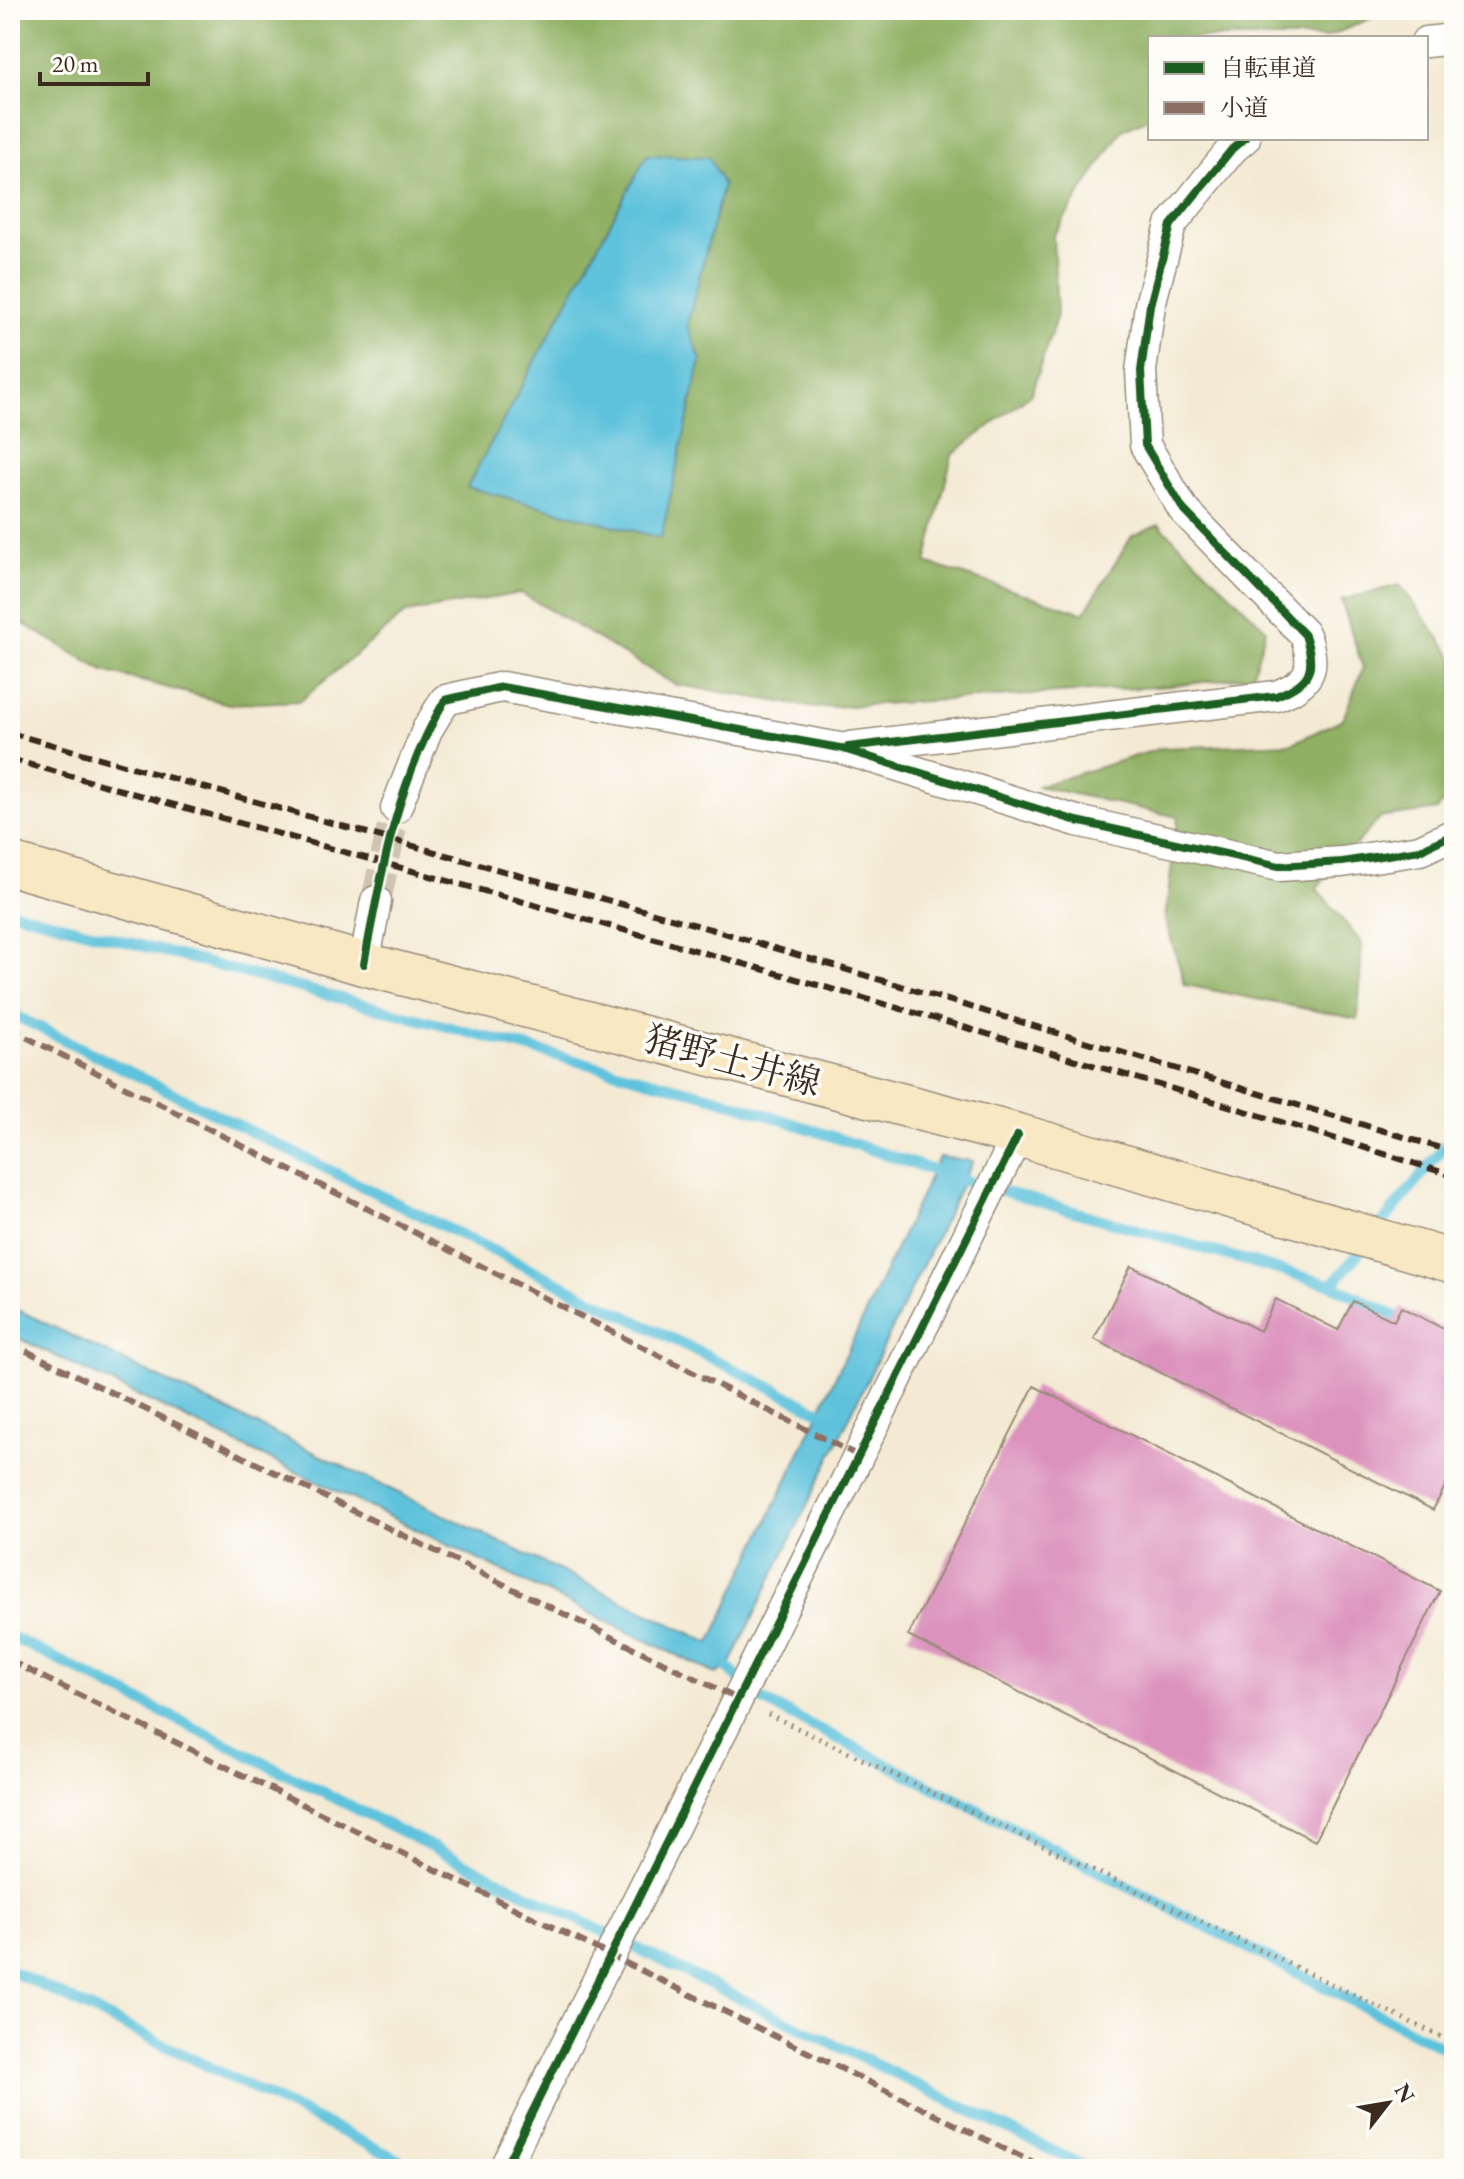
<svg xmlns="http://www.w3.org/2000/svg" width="1464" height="2179" viewBox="0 0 1464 2179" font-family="'EB Garamond','Noto Serif JP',serif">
	<rect width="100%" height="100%" fill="#fdfcf7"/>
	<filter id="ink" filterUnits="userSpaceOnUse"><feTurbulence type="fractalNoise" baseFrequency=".0125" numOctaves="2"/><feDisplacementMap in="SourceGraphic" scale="16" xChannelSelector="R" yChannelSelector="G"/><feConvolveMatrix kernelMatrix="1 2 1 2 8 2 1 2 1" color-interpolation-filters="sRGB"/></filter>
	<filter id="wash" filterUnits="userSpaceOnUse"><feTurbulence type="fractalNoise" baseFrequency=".006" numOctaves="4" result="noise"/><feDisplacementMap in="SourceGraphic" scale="32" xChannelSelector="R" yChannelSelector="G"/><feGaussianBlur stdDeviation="1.8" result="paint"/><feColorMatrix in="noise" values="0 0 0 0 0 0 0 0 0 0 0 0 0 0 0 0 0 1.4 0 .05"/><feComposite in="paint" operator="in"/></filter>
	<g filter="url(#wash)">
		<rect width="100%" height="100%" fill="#f4ead4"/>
		<g fill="#90b063" stroke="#666d40" stroke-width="2">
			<polygon points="10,10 1390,10 1325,38 1150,38 1150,117 1122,130 1053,236 1057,315 1031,394 952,455 926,563 1084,613 1132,536 1159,524 1266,629 1252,676 1170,686 815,708 674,684 521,593 406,613 300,701 229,704 104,671 10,616"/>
			<polygon points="1400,585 1454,658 1454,787 1437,810 1380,818 1316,888 1362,943 1358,1019 1185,985 1165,919 1178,817 1038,786 1162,748 1293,743 1343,719 1363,668 1341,600"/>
		</g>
		<g fill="#5ec2dc" stroke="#4c767d" stroke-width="2">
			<polygon points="647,155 709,157 723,185 687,325 701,360 661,538 467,487"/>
			<polygon points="939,1157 973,1161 730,1665 716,1674 10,1334 10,1306 710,1643"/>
		</g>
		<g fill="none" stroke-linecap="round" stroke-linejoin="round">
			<g stroke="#5ec2dc" stroke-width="11">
				<polyline points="10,911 717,1098 944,1174"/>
				<polyline points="10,1013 831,1417"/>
				<polyline points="949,1176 1332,1285 1366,1244"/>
				<polyline points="1376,1231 1454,1135"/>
				<polyline points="1332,1285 1407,1322"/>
				<polyline points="10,1636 587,1924 1090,2169"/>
				<polyline points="717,1657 758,1698 1454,2053"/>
				<polyline points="10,1970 418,2169"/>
			</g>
		</g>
		<g id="blocks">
			<g fill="#dc92bd">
				<polygon points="1131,1266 1260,1331 1276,1299 1338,1330 1353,1301 1394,1321 1401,1307 1454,1334 1454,1469 1433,1510 1094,1339"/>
				<polygon points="1034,1386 1440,1591 1315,1841 908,1636"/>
			</g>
		</g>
	</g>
	<g filter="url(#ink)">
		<use href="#blocks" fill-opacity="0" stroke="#988a79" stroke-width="2"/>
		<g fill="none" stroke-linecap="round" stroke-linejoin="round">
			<polyline stroke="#cfc4b0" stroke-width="30" stroke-dasharray="30 15" stroke-linecap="butt" points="376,901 396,808"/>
			<g stroke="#988a79" stroke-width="33">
				<g id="minor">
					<polyline points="1426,42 1454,39"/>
					<path d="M850 747 1276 696C1310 683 1317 670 1305 635L1183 509 1145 445 1141 371 1150 305 1171 225 1232 149 1245 138"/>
					<polyline points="396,808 427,730 445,700 502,687 840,748 1077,821 1279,866 1342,862 1420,850 1454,834"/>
					<polyline points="364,964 376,901"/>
					<polyline points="504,2169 1018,1135"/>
				</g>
			</g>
			<g stroke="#988a79" stroke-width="45">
				<polyline id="secondary" points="10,864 364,964 1018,1135 1454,1262"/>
			</g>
			<polyline stroke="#988a79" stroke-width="5" stroke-dasharray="2 6" stroke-linecap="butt" points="768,1714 1454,2043"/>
			<use href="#minor" stroke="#fff" stroke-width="30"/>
			<use href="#secondary" stroke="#f8e8c3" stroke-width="42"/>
			<g stroke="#3b2a1e" stroke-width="6" stroke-dasharray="12 6" stroke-linecap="butt">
				<polyline points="10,733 714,930 1454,1152"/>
				<path d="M10 759C492 894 977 1024 1454 1176"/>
			</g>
			<g stroke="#8d6e63" stroke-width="6" stroke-dasharray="12 6" stroke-linecap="butt">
				<polyline points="10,873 14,865"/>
				<polyline points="10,1029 859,1456"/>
				<polyline points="10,1343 738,1699"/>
				<polyline points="10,1661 1046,2169"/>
			</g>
			<g stroke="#fdfcf7" stroke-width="13">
				<g id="cycleway">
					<path d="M848 747 1276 696C1310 683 1317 670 1305 635L1183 509 1145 445 1141 371 1150 305 1171 225 1232 149 1245 138"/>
					<path d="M364 964C381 873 397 781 445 700L502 687 840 748 1077 821 1279 866 1342 862 1420 850 1454 834"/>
					<polyline points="504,2169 1018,1135"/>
				</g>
			</g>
			<use href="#cycleway" stroke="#1b5e20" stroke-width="8"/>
		</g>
	</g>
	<g text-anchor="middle" stroke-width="7" stroke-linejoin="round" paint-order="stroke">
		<g font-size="36" fill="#3b2a1e" stroke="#fdfcf7">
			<text transform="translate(733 1060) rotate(15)" y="13">猪野土井線</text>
		</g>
	</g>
	<rect width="1464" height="2179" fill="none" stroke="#fdfcf7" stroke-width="40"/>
	<rect x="1148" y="36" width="280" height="104" fill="#fdfcf7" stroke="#afa8a0" stroke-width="2"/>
	<rect x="1164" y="62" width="40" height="12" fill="#1b5e20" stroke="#afa8a0" stroke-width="2"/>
	<text x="1220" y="76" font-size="24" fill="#3b2a1e">自転車道</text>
	<rect x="1164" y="102" width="40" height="12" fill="#8d6e63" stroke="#afa8a0" stroke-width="2"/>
	<text x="1220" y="116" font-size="24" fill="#3b2a1e">小道</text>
	<g transform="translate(1388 2103) rotate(59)" stroke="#fdfcf7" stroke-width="6" paint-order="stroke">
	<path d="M0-6L14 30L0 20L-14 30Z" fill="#3b2a1e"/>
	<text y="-12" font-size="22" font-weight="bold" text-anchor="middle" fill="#3b2a1e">N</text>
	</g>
	<path d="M40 72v12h108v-12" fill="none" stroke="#3b2a1e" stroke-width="4"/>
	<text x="52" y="72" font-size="24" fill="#3b2a1e" stroke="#fdfcf7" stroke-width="6" paint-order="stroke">20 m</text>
</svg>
